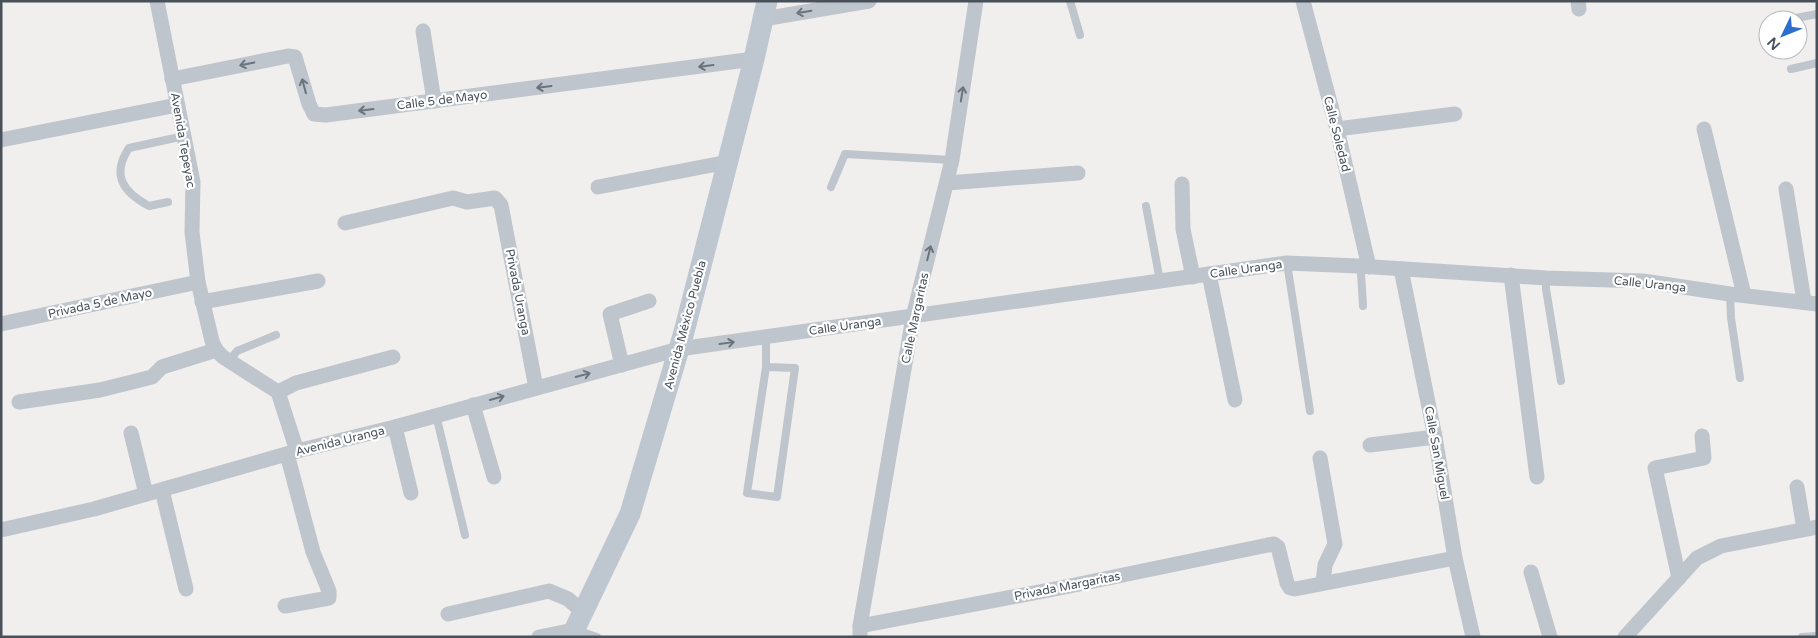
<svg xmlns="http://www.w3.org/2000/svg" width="1818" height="638" viewBox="0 0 1818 638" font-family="'Varela Round',sans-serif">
	<rect width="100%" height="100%" fill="#f1eeee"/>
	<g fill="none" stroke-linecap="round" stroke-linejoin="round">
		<g stroke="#bec5cc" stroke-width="8">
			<polyline points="1070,1 1080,35"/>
			<polyline points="1785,20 1817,14"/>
			<polyline points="1791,69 1817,63"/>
			<polyline points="831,187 845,154 952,160"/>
			<path d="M168 202 149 206C123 192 111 175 129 148L184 136"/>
			<polyline points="1146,206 1160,281"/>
			<polyline points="1287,263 1310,411"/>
			<polyline points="1358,266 1361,273 1363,306"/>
			<polyline points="1546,278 1546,289 1561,381"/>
			<polyline points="1730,294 1731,318 1740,378"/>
			<polyline points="229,361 237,351 276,335"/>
			<polyline points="766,367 795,368 777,497 747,493 766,367 766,337"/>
			<polyline points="436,415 465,535"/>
			<polyline points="576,630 597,637"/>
			<polyline points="1802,637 1817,636"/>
		</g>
		<g stroke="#bec5cc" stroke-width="15">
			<polyline points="157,1 193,182 192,232 198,282 212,341 216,350 223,357 278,392 297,451"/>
			<polyline points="1303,1 1337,129 1369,267"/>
			<polyline points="1578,1 1579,9"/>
			<polyline points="763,19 869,1"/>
			<polyline points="423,31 434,101"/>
			<polyline points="172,79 288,56 295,57 309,104 314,114 326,115 754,59"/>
			<polyline points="1337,129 1455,114"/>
			<polyline points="1704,129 1744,295"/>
			<polyline points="1,140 177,105"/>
			<polyline points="947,183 1078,173"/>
			<polyline points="1182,184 1183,229 1193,277"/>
			<polyline points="598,187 728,162"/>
			<polyline points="1786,189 1804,301"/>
			<polyline points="345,223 453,198 467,202 495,198 501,205 536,388"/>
			<polyline points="1401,269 1435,437 1455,558 1473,637"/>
			<polyline points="1209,274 1235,400"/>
			<polyline points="1511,275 1537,477"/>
			<polyline points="202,302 318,281"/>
			<polyline points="1,324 198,282"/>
			<polyline points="622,365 610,314 649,301"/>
			<polyline points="278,392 296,383 393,357"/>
			<polyline points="19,402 100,390 152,377 162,367 216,350"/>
			<polyline points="473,405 494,477"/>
			<polyline points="395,427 411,493"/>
			<polyline points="131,433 146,494"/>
			<polyline points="1370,445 1435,437"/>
			<polyline points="1320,458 1335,544 1325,565 1323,583"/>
			<polyline points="1797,487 1804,529"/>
			<polyline points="162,490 186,589"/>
			<polyline points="1,530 94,509 297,451 395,427 679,349 1287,263 1358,266 1546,278 1643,281 1730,294 1817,304"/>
			<polyline points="1531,572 1550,637"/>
			<polyline points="1679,578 1655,468 1704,458 1702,436"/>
			<polyline points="285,606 329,598 329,591 313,552 287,454"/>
			<polyline points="448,614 549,591 568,599 583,612"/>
			<polyline points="860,626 1065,587 1268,545 1274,544 1278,547 1287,583 1290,588 1295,589 1455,558"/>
			<polyline points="539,637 574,630"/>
			<polyline points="860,637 860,626 913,317 952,160 976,1"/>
			<polyline points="1625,637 1697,558 1721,546 1817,527"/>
		</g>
		<polyline stroke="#bec6d0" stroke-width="21" points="571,637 630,514 684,332 754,59 767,1"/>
	</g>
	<defs><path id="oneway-shaft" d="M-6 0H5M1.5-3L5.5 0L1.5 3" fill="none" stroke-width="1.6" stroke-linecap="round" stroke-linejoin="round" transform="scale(1.25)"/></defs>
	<g stroke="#6b747c">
		<use href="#oneway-shaft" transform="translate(804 12) rotate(170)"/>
		<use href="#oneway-shaft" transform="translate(247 64) rotate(169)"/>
		<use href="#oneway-shaft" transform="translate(706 66) rotate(173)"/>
		<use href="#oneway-shaft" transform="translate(304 86) rotate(-105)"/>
		<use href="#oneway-shaft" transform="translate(544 87) rotate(173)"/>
		<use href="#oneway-shaft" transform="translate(962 94) rotate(-81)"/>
		<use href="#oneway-shaft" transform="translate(366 110) rotate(173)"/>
		<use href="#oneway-shaft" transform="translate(929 253) rotate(-76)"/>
		<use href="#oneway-shaft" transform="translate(727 343) rotate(-8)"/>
		<use href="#oneway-shaft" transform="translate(583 375) rotate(-15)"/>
		<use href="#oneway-shaft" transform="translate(497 398) rotate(-16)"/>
	</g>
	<g text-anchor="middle" stroke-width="4.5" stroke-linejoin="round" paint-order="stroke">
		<g font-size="12" fill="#48515a" stroke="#fff">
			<text transform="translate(442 100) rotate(-7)" y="4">Calle 5 de Mayo</text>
			<text transform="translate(1337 134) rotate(76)" y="4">Calle Soledad</text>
			<text transform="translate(183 140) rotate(80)" y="4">Avenida Tepeyac</text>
			<text transform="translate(1246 269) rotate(-8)" y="4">Calle Uranga</text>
			<text transform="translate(1650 284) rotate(6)" y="4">Calle Uranga</text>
			<text transform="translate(518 292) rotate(79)" y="4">Privada Uranga</text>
			<text transform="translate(100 303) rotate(-12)" y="4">Privada 5 de Mayo</text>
			<text transform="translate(915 318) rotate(-78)" y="4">Calle Margaritas</text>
			<text transform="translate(685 325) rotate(-75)" y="4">Avenida México Puebla</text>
			<text transform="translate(845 326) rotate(-8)" y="4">Calle Uranga</text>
			<text transform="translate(340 441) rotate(-14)" y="4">Avenida Uranga</text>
			<text transform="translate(1437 453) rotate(80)" y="4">Calle San Miguel</text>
			<text transform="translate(1067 586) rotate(-11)" y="4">Privada Margaritas</text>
		</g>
	</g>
	<rect width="1818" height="638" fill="none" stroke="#48515a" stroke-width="5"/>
	<g transform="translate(1783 35) rotate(227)"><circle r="24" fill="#ffffff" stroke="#b6b9bd"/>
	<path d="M0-4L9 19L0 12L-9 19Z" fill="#2c6ecd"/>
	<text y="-8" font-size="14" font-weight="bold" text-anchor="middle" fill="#48515a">N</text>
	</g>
</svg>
